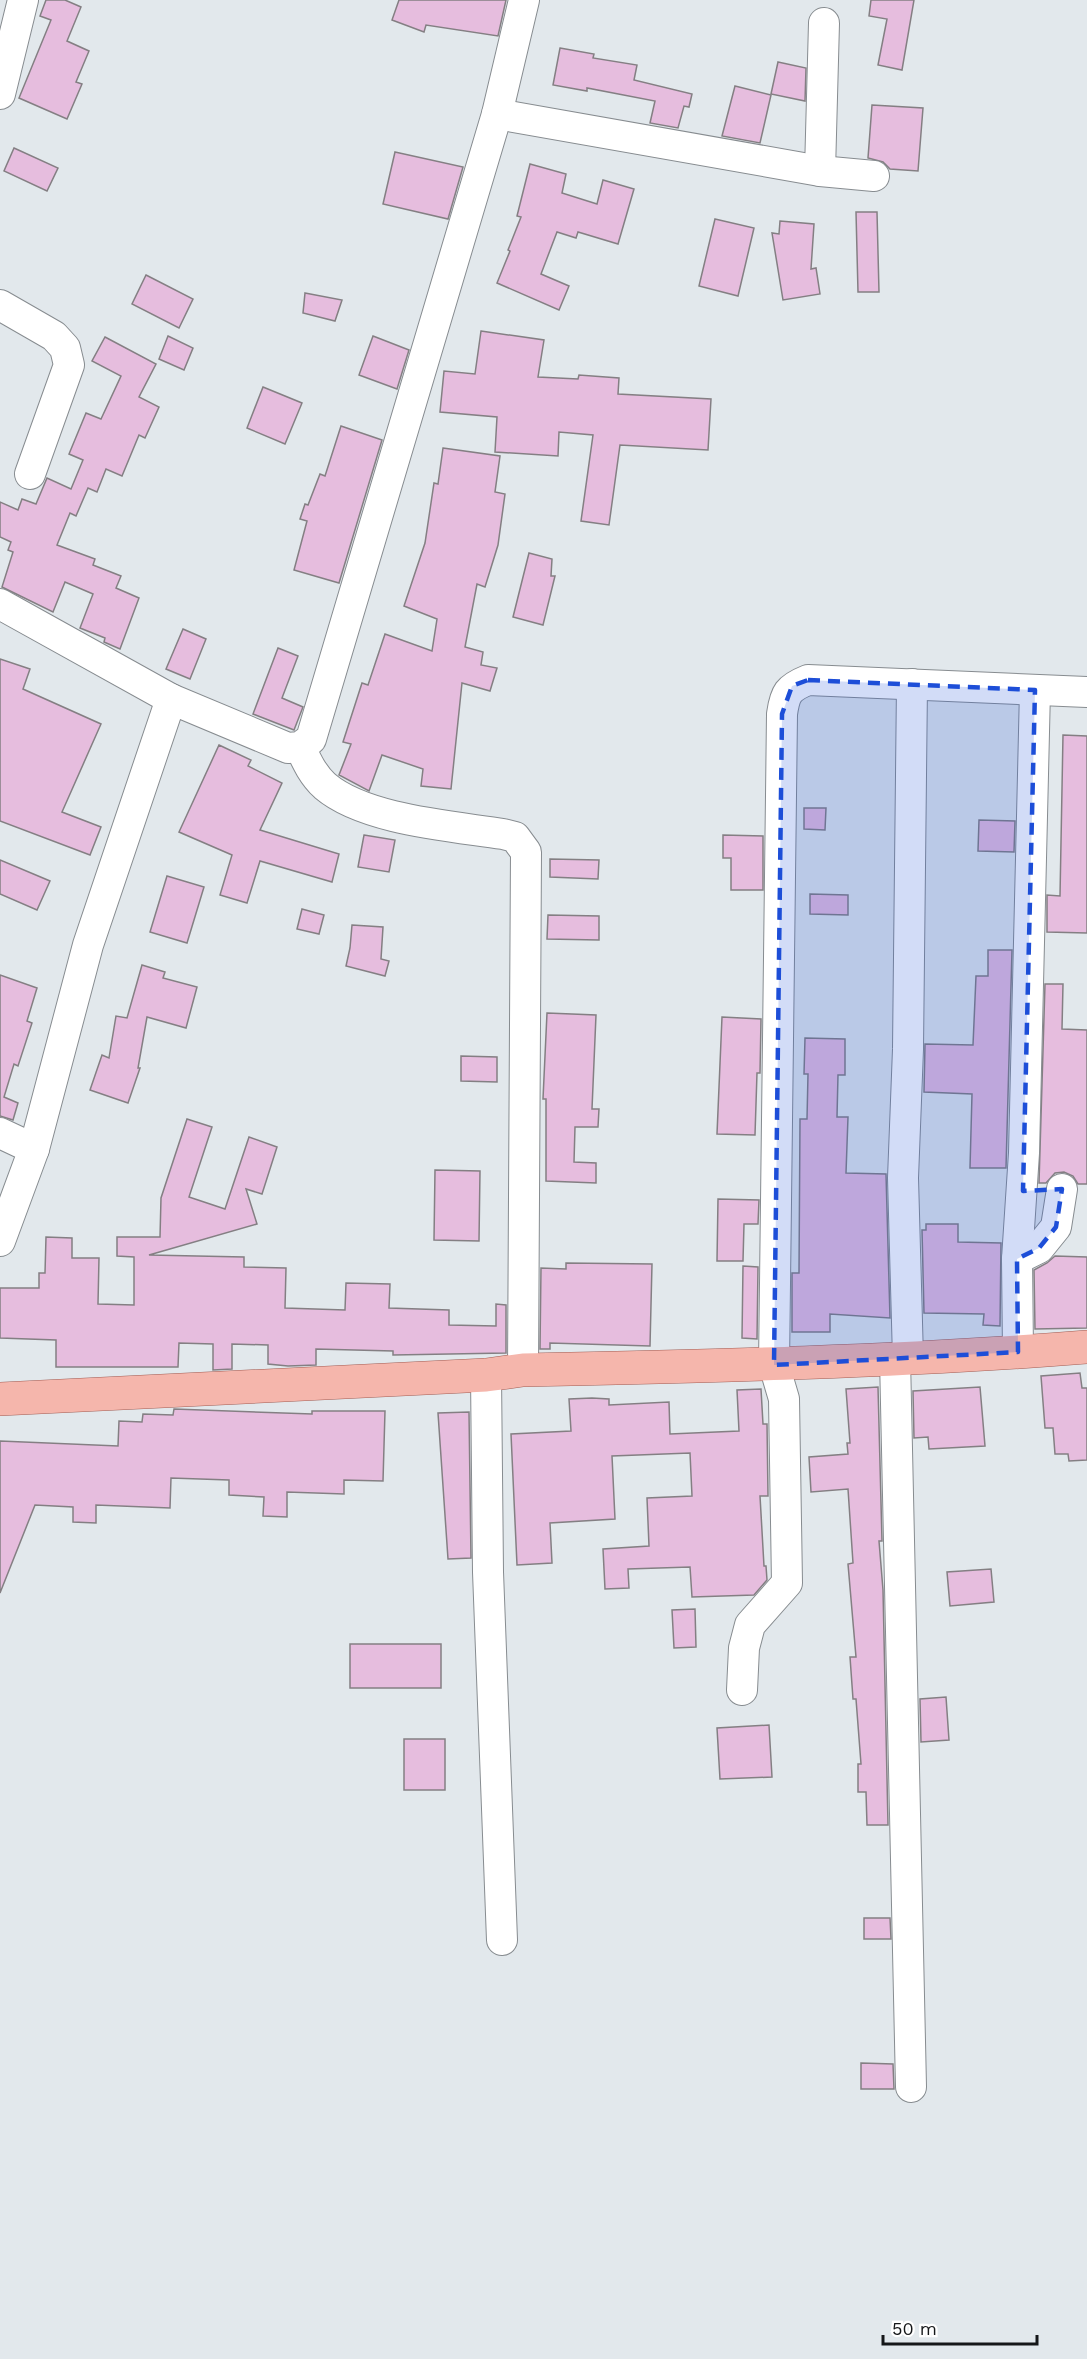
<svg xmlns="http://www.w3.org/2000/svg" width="1087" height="2359" viewBox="0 0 1087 2359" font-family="'Work Sans',sans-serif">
	<rect width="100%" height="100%" fill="#e2e8ec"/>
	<g fill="#e6bdde" stroke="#847f83" stroke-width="1.5">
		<polygon points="46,0 65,0 81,7 67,41 89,51 76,82 82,84 67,119 19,98 51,20 40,16"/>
		<polygon points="399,0 506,0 498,36 426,25 424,32 392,20"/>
		<polygon points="871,0 914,0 902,70 878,65 887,19 869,16"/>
		<polygon points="560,48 594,54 593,58 637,65 634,80 692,94 689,107 684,106 678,128 650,123 655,101 587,88 587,91 553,85"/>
		<polygon points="778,62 806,68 805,101 771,94"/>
		<polygon points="735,86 771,95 760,143 722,136"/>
		<polygon points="872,105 923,108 918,171 890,169 883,162 868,158"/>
		<polygon points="14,148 58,168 47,191 4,171"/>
		<polygon points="395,152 463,167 448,219 383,204"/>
		<polygon points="530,164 566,174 562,193 597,204 603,180 634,189 618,244 578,232 576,238 557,232 541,274 569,286 559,310 497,283 510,251 508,250 521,217 517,216"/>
		<polygon points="856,212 877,212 879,292 858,292"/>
		<polygon points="715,219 754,228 738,296 699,286"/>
		<polygon points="780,221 814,224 811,269 816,268 820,294 783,300 772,233 779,234"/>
		<polygon points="146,275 193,299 179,328 132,304"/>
		<polygon points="305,293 342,300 335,321 303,313"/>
		<polygon points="481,331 544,340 538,377 578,379 579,375 619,378 618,394 711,399 708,450 620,445 609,525 581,521 593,435 559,432 558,456 495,452 497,417 440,412 444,371 475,374"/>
		<polygon points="168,336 193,348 184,370 159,359"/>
		<polygon points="373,336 409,350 397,389 359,375"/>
		<polygon points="105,337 156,364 139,397 159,407 145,438 139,435 122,476 106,469 97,492 88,488 76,516 70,513 57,545 95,559 93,565 121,576 116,588 139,598 120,649 104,642 105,638 80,628 93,594 65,582 53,612 2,587 13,552 8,550 11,542 0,537 0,502 18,510 22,499 36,504 47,478 71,489 83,460 69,454 86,413 101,419 121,376 92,361"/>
		<polygon points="263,387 302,403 285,444 247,428"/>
		<polygon points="341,426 382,440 339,583 294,570 307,521 300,519 305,504 308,505 320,474 325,476"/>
		<polygon points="443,448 500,456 495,492 505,494 498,545 485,587 477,584 465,647 483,652 481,665 497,668 490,691 462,683 451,789 421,786 423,769 382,755 369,791 339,775 351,744 343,742 362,683 368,685 385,634 432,651 437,619 404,606 425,543 434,483 438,484"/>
		<polygon points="529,553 552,559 551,576 555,576 543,625 513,617"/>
		<polygon points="183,629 206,639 190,679 166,669"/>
		<polygon points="278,648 298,656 282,698 303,707 294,730 253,714"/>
		<polygon points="0,659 30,669 23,689 101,724 62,812 101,827 90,855 0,821"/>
		<polygon points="1063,735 1087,736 1087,933 1047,932 1047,895 1060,896"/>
		<polygon points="219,745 251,760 248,766 282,783 260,830 339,854 332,882 260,861 247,903 220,895 232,855 179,832"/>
		<polygon points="804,808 826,808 825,830 804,829"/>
		<polygon points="979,820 1015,821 1014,852 978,851"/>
		<polygon points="364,835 395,840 389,872 358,867"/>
		<polygon points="723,835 763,836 763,890 731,890 731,858 723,858"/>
		<polygon points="550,859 599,860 598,879 550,877"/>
		<polygon points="0,860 50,881 37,910 0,894"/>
		<polygon points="167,876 204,887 187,943 150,932"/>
		<polygon points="810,894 848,895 848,915 810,914"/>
		<polygon points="302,909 324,915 319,934 297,929"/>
		<polygon points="548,915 599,916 599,940 547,939"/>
		<polygon points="352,925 383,927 381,959 389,961 385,976 346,966 350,948"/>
		<polygon points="988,950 1012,950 1006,1168 970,1168 972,1094 924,1092 925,1044 973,1045 976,976 988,976"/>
		<polygon points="142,965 165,972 163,978 197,987 186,1028 147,1017 138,1068 140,1068 128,1103 90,1090 102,1055 109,1058 116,1016 127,1018"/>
		<polygon points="0,975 37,988 27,1021 32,1023 18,1066 14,1064 4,1097 18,1103 13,1120 0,1116"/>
		<polygon points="1045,984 1063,984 1062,1029 1087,1030 1087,1184 1078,1184 1073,1176 1064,1172 1055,1173 1046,1183 1039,1183"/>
		<polygon points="547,1013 596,1015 592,1109 599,1109 598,1127 575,1127 574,1162 596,1163 596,1183 546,1181 546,1099 543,1099"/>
		<polygon points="722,1017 761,1019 760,1073 757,1073 755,1135 717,1134"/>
		<polygon points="805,1038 845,1039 845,1075 838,1075 837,1117 848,1117 846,1173 886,1174 890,1318 830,1314 830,1332 792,1332 792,1273 799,1273 800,1119 807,1119 808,1074 804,1074"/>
		<polygon points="461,1056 497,1057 497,1082 461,1081"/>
		<polygon points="187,1119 212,1127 189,1197 225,1209 249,1137 277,1147 262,1194 246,1189 257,1224 149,1255 244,1257 244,1267 286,1268 285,1308 345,1310 346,1283 390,1284 389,1308 449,1310 449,1325 496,1326 496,1304 506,1305 506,1353 393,1355 393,1351 316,1349 316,1365 288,1366 268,1364 268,1345 232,1344 232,1369 213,1370 213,1344 179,1343 178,1367 56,1367 56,1340 0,1338 0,1288 39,1288 39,1273 45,1273 46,1237 72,1238 72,1258 99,1258 98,1304 134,1305 134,1257 117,1256 117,1237 160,1237 161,1198"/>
		<polygon points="435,1170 480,1171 479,1241 434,1240"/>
		<polygon points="718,1199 759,1200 758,1224 744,1224 743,1261 717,1261"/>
		<polygon points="926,1224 958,1224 958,1242 1001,1243 1000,1326 983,1325 984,1314 924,1313 922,1230 926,1230"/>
		<polygon points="1055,1256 1087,1257 1087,1328 1035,1329 1034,1270 1047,1263"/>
		<polygon points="566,1263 652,1264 650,1346 550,1343 550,1349 540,1349 541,1268 566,1269"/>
		<polygon points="743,1266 758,1267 757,1339 742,1338"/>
		<polygon points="1080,1373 1082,1388 1087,1388 1087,1460 1069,1461 1068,1454 1055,1454 1053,1428 1045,1428 1041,1376"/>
		<polygon points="878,1387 882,1541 879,1541 883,1590 888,1825 867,1825 866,1792 858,1792 858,1764 861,1764 856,1699 853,1699 850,1657 856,1657 848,1564 853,1563 848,1489 811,1492 809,1457 848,1454 847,1443 850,1443 846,1389"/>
		<polygon points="980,1387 985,1446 929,1449 928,1437 914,1438 913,1391"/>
		<polygon points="761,1389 763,1424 767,1424 768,1496 760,1496 764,1566 766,1566 767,1580 754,1595 692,1597 690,1567 628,1569 629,1588 605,1589 603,1549 649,1546 647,1498 692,1496 690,1453 612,1456 615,1519 550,1523 552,1563 517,1565 511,1434 571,1431 569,1399 592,1398 609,1399 609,1405 669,1402 670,1434 739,1431 737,1390"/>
		<polygon points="174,1409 312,1414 312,1411 385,1411 383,1481 344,1480 344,1494 287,1492 287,1517 263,1516 264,1497 229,1495 229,1480 171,1478 170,1508 96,1505 96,1523 73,1522 73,1507 35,1505 0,1593 0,1441 118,1446 119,1421 142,1422 143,1414 173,1415"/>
		<polygon points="469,1412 471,1558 448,1559 438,1413"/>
		<polygon points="991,1569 994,1602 950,1606 947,1572"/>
		<polygon points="695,1609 696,1647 674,1648 672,1610"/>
		<rect x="350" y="1644" width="91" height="44"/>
		<polygon points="946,1697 949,1740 921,1742 920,1699"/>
		<polygon points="769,1725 772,1777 720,1779 717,1728"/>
		<rect x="404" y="1739" width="41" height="51"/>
		<polygon points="864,1918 890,1918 891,1939 864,1939"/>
		<polygon points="861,2063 893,2064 894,2089 861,2089"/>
	</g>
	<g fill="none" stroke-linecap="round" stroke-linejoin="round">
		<g stroke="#878c90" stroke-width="32">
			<g id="minor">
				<polyline points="0,94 23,0"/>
				<polyline points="497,114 820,171 874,176"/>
				<polyline points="820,171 824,23"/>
				<polyline points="0,305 54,336 65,348 69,365 30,474"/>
				<polyline points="0,604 171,699 288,748 300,747 311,739 497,114 524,0"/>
				<path d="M300 747C307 762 313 775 325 786 365 820 452 826 503 834L515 837 526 852 523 1370"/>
				<polyline points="0,1133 34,1149"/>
				<polyline points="0,1241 34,1149 88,945 171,699"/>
				<polyline points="1017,1259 1039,1248 1056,1227 1062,1189"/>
				<polyline points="1018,1352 1017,1259 1024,1153 1035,690"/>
				<polyline points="895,1358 911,2087"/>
				<polyline points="908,1358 903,1178 908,1049 912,684"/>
				<polyline points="486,1375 488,1572 502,1940"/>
				<path d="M742 1690 744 1648 750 1625 787 1583 784 1399 774 1365 782 714C785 693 788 688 808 680L1087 692"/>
			</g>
		</g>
		<g stroke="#a25e55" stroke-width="34">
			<path id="major" d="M0 1399 486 1375 523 1370C711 1366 899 1362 1087 1347"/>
		</g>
		<use href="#minor" stroke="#fff" stroke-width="30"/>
		<use href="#major" stroke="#f5b6ac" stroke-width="33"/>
	</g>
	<path fill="#1d4ed8" fill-opacity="0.2" stroke="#1d4ed8" stroke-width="4.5" stroke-dasharray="12 8" stroke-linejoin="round" d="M808 680 1035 690 1023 1191 1062 1189 1056 1227 1039 1248 1017 1259 1018 1352 774 1365 782 714 792 686Z"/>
	<path d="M883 2335v9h154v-9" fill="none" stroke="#151719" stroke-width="3"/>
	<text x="892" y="2335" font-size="18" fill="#151719" stroke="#ffffff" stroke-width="4.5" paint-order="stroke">50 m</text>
</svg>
